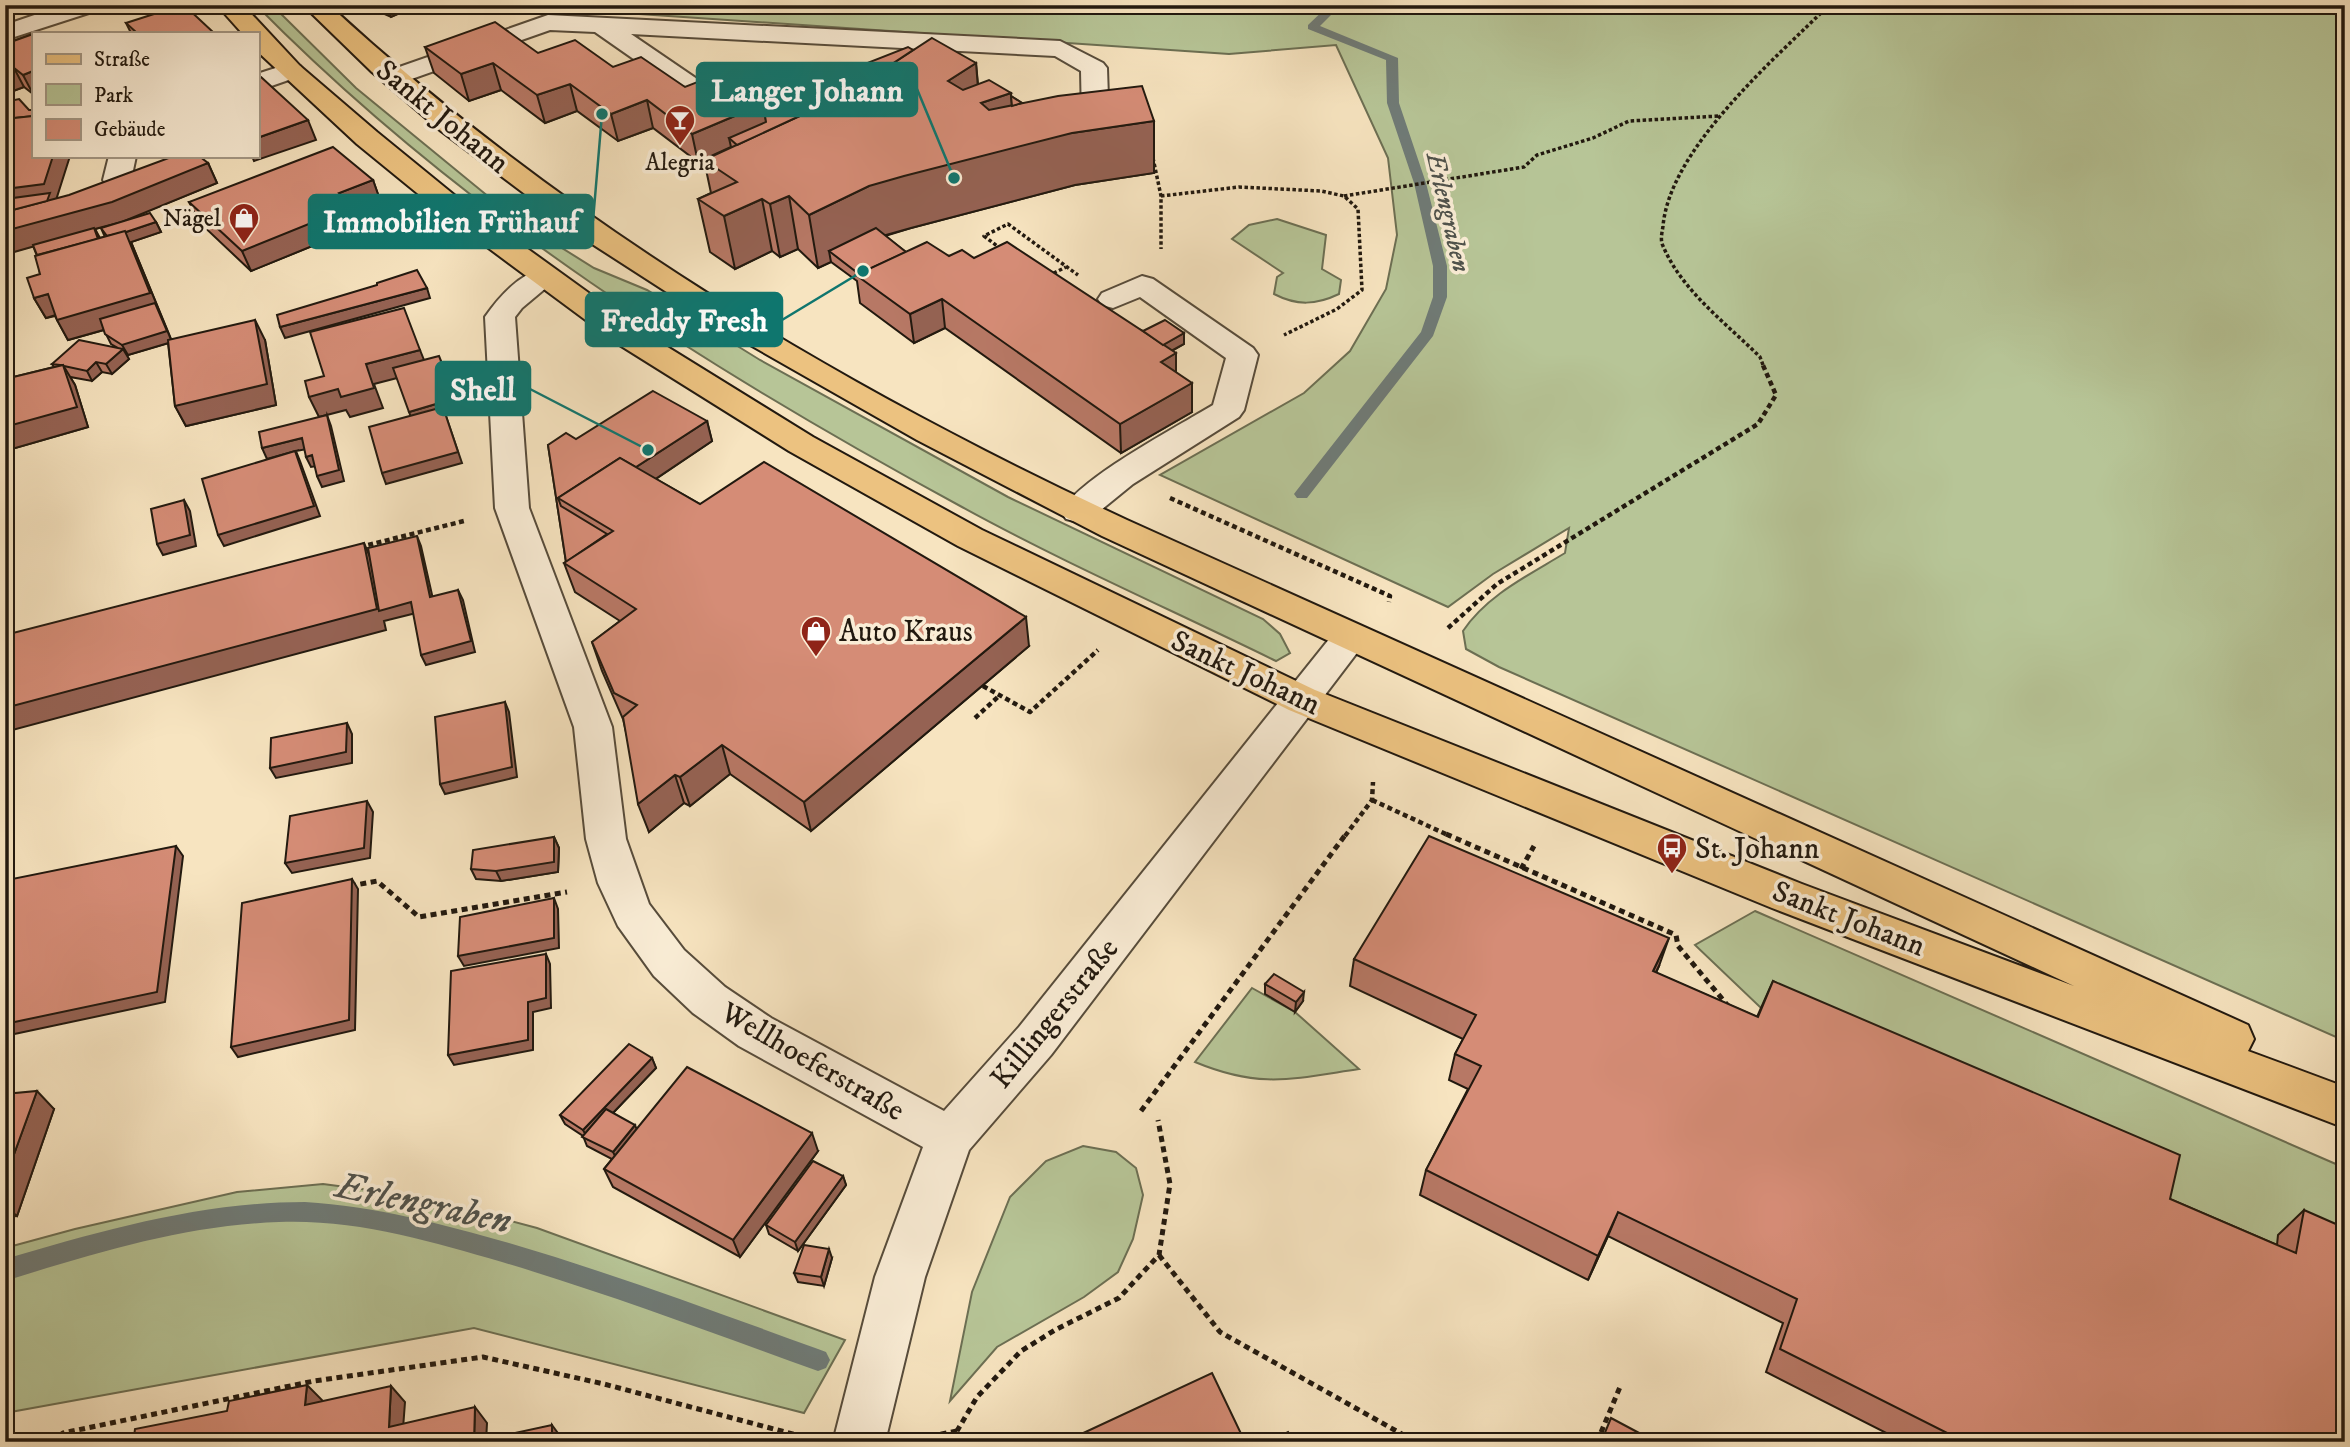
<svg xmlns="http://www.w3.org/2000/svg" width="2350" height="1447" viewBox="0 0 2350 1447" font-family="'IM FELL DW Pica',serif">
	<rect width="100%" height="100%" fill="#f7e4c0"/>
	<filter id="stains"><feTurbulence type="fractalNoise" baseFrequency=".00286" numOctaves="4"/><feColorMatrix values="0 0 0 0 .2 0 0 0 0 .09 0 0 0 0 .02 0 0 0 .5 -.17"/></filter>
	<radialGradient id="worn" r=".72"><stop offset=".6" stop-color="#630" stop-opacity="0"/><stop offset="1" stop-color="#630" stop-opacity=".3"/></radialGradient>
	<g fill="#b7c597" stroke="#6c6f53" stroke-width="2">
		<path d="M256 5H272L356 88 517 220 594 268 647 290 760 360 1008 497 1263 619 1280 634 1290 653 1276 661C1172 610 1064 563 962 507 707 369 461 213 256 5Z"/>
		<path d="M565 5H2345V1041L1499 667 1466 649 1463 631C1487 595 1529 575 1565 553L1569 528 1493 574 1448 607 1160 475 1304 393 1350 351 1386 289 1397 235 1388 158 1336 45 1229 54 566 9Z"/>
		<path d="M1277 219 1326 235 1322 269 1341 280 1339 294C1316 305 1297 306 1274 294L1277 277 1283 273 1232 239 1249 225Z"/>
		<polygon points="1755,911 2345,1168 2345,1264 2271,1277 2148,1224 2157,1180 1761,1008 1695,945"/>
		<path d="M1252 988 1295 1012 1359 1069C1292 1079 1260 1089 1195 1062Z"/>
		<polygon points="1083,1146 1116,1152 1136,1168 1143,1195 1133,1239 1118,1272 1084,1297 997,1347 950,1401 972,1292 1010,1197 1046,1161"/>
		<polygon points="323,1184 422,1197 537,1228 845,1340 804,1413 474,1328 5,1413 5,1248 75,1229 237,1192"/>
	</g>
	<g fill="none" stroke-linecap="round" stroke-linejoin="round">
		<g fill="#6f7b77" fill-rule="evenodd">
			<polygon points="1329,5 1341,5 1320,26 1398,58 1399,103 1426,183 1447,266 1447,297 1433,336 1307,498 1297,498 1294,494 1297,490 1421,332 1433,297 1433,266 1414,183 1387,103 1386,60 1308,29 1308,25"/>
			<path d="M305 1202C375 1206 442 1224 509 1243 614 1274 716 1312 818 1349L826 1352 830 1360 826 1368 818 1371C713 1333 609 1294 502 1262 430 1241 356 1219 279 1222 185 1225 95 1253 5 1281V1259C104 1230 202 1202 305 1202Z"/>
		</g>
		<g stroke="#574c3b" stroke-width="4">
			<g id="minor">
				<polygon points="64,5 101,5 98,10 5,40 5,25"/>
				<polygon points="548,15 1060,41 1103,63 1107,68 1109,128 1105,134 1096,136 1070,132 1066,126 1070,120 1082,118 1081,71 1055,56 631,34 719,94 723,100 719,106 710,108 701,106 595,32 550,30 403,82 394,85 385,82 381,77 385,72"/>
				<polygon points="291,63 300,66 304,71 300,76 257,91 257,74"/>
				<polygon points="109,156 136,156 131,180 127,186 117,188 107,186 103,180"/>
				<path d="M544 268 554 271 559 277 522 308 515 317 529 508 612 727 626 839 649 904 684 950 725 987 771 1018 944 1111 1019 1027 1338 628 1351 624 1364 628 1369 637 1051 1055 969 1150 925 1277 885 1442H833L875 1277 923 1147 739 1046 693 1013 654 976 618 926 598 883 586 839 574 727 495 508 485 317C499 297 519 274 544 268Z"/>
				<path d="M1142 276 1153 279 1253 348 1258 355 1244 410 1239 417 1133 484 1090 519 1078 522 1066 519 1061 511C1083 476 1175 428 1213 405L1226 358 1140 297 1113 308 1102 305 1098 299 1102 293Z"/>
			</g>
		</g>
		<g stroke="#22190f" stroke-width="4">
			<path id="major" d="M217 5H243L300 66 377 132 464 203 640 330 813 437 982 530 1315 690 1802 884 2074 986 1102 536 917 440 738 338 586 240 441 131 372 72 303 5H329C563 221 839 386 1127 520L2248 1025 2254 1039 2248 1051 2345 1087V1128L1772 908 1289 710 958 546 789 451 618 344 444 215 357 144 257 51V33H242Z"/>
		</g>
		<g stroke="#22190f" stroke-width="3.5" stroke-dasharray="3.5 2.5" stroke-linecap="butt">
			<polyline points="1153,158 1161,196 1161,249"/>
			<polyline points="1161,196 1239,187 1321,191 1344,196 1358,209 1362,290 1337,309 1284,335"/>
			<polyline points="1344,196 1524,167 1537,155 1593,138 1629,121 1719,116"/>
			<polyline points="1001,249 984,236 1008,224 1078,275"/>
			<polyline points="1049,271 1052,274 1066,267"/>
			<path d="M1763 365 1760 357C1726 323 1682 291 1663 246 1660 240 1662 233 1663 226 1670 148 1775 59 1829 5"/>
		</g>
		<g stroke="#22190f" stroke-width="4.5" stroke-dasharray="5 3.5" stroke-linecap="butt">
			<polyline points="1170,498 1390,596 1389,602"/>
			<polyline points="360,547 464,521"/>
			<polyline points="1448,628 1497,584 1758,424 1776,395 1762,363"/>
			<polyline points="983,686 1030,712 1098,650"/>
			<polyline points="975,718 1000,695"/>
			<polyline points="1372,800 1450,836"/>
			<polyline points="1345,836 1372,800 1373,782"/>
		</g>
		<g stroke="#22190f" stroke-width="5" stroke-dasharray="6 4.5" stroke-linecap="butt">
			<polyline points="1446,834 1676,935 1678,946 1729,1007"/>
			<polyline points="1521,869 1534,846"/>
			<polyline points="350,886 377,881 419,917 567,892"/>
			<polyline points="1141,1111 1346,834"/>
			<polyline points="1159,1255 1220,1332 1416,1442"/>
			<polyline points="920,1438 957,1431"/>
			<polyline points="51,1442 63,1433 314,1381 483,1357 604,1384 804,1437"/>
			<polyline points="956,1442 957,1431 977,1397 1021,1351 1055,1330 1119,1298 1159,1255 1170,1184 1158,1120"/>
			<polyline points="1597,1442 1620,1387"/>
		</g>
		<use href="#minor" fill="#faedd6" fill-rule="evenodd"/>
		<use href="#major" fill="#ecc280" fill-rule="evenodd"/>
	</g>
	<g fill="#b77865" stroke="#22190f" stroke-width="2" fill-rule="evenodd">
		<polygon points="378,5 397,5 400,13 391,17 380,12"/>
		<polygon points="126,23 214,33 131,33"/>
		<polygon points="33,34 33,94 24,87 5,94 5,44"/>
		<polygon points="425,47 538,53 613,67 685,87 763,104 913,50 976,63 978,84 1011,93 1011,96 1022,103 1154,121 1154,173 1075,185 911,228 885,236 906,252 974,258 1143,331 1184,333 1184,344 1172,351 1176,372 1192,412 1121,453 945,328 914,343 860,303 857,281 831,262 818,268 798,249 780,257 772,251 735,269 710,252 698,199 711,193 704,160 724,151 698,162 653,128 618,141 577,111 545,123 501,90 469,101 434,73"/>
		<path d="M5 102 56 199 208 163 217 183 123 221 156 222 161 232 131 242 171 339 265 340 276 405 186 426 175 406 168 343 128 355 126 354 129 359 112 374 102 372 92 381 70 377 75 385 88 427 5 451V379L54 367 52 364 116 347 111 344 104 330 68 340 55 316 46 318 34 298 40 274 37 256 33 246 5 254ZM120 222 101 228 105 237 100 238 95 229Z"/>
		<polygon points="373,180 380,200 352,211 356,221 346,225 349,231 251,271 199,222 189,202"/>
		<polygon points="707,421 712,441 656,479 700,504 1029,646 811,831 730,774 690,806 684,803 649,832 623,719 602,671 592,642 620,621 575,592 564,563 566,562 548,445 576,439"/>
		<polygon points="554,837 559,848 558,872 501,881 476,879 471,869"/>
		<polygon points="1354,959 1659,966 1656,973 1757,1017 1773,981 2170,1199 2277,1245 2278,1235 2304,1210 2345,1442 1904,1442 1766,1372 1783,1323 1608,1236 1588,1280 1420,1195 1426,1170 1468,1089 1449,1080 1455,1054 1463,1039 1350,986"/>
		<polygon points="1265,984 1303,1001 1295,1012 1265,994"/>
		<polygon points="652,1058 656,1068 613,1113 637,1129 818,1151 740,1257 613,1187 604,1169 612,1159 587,1146 583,1136 565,1124 560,1115"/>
		<polygon points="5,1094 54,1109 17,1216 5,1217"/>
		<polygon points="843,1176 846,1185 798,1251 769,1234 766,1225"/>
		<polygon points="832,1258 824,1286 798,1282 794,1273"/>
	</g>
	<g fill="#956253" stroke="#22190f" stroke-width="2">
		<polygon points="392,5 397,5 400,13 391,17 387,7"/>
		<polygon points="493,63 501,90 469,101 461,74"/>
		<polygon points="976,63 980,114 981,103 1011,93 1014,138 1072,133 1154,121 1154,173 1075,185 911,228 829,251 831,262 818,268 809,215 869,186 948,81"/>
		<polygon points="14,68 24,87 5,94 5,72"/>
		<polygon points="33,71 33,94 23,75"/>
		<polygon points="570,84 577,111 545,123 537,95"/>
		<polygon points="647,100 653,128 618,141 611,114"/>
		<polygon points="763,104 768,132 729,138 731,147 698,162 692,134"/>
		<polygon points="308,120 316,140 254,161 252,156 257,156 257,138"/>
		<polygon points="53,156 70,156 50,219 5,226 5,189"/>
		<polygon points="208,163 217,183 122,222 95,229 108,259 95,229 7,254 5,250 5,231"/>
		<polygon points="373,180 380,200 352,211 356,221 346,225 349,231 251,271 242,251 334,206 339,193"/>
		<polygon points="789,196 798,249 780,257 770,204"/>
		<polygon points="762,199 772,251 735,269 724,216"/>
		<polygon points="156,222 161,232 131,242 172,342 128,355 122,345 160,314 68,340 57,320 108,238"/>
		<polygon points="427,288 430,298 285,338 280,327"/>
		<polygon points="48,294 59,314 46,318 34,298"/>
		<polygon points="942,299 945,328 914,343 910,314"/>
		<polygon points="255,320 265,340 276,405 186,426 175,406"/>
		<polygon points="1184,333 1184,344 1162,356 1162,345"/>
		<polygon points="123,349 129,359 112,374 106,364"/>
		<polygon points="420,350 428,370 374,384 383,408 350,417 346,410 319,417 309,397 366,364"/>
		<polygon points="1176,353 1176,382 1161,362"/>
		<polygon points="96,362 102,372 92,381 87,371"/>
		<polygon points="63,365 75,385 88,427 5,451 5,427"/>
		<polygon points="1192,383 1192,412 1121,453 1120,424"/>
		<polygon points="456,398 460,409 445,413 462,463 386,484 382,473 413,422 409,412"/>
		<polygon points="327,415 331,426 344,481 322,487 317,476"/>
		<polygon points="707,421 712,441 636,492 630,471"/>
		<polygon points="302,438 307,449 296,451 300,461 320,516 224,546 218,535 296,451 267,459 262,448"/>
		<polygon points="312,455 317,466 311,467 306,457"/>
		<polygon points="184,500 190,511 196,546 163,555 157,544"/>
		<polygon points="417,536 421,546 435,608 430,597"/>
		<polygon points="364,543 373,564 411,602 416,613 384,621 386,630 5,732 5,708"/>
		<polygon points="458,590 463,600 475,652 426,665 421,655"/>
		<polygon points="1026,617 1029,646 811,831 804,802"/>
		<polygon points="505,702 509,712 517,777 445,794 440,784"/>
		<polygon points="347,723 352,734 352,763 276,778 270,768"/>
		<polygon points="722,745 730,774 690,806 680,777"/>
		<polygon points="675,775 684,803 649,832 638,804"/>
		<polygon points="367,801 373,812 370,858 292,873 285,863"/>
		<polygon points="554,837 559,848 558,872 501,881 496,871"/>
		<polygon points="176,846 183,856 165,1002 5,1036 5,1024"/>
		<polygon points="352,879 358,889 355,1030 238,1057 231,1047"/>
		<polygon points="554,898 558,909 559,948 464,966 458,956"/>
		<polygon points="1669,938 1659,966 1643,998 1653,971"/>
		<polygon points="546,954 550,964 551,1008 533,1012 533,1050 454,1065 448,1055 528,1002"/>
		<polygon points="1304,992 1303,1001 1295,1012 1296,1002"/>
		<polygon points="652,1058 656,1068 588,1139 583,1130"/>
		<polygon points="37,1091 54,1109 17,1216 5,1206 5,1179"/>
		<polygon points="635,1125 639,1135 618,1162 613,1152"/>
		<polygon points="812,1133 818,1151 740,1257 733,1240"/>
		<polygon points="843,1176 846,1185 798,1251 795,1242"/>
		<polygon points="1618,1212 1608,1236 1588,1280 1598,1256"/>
		<polygon points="829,1249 832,1258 824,1286 821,1277"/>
		<polygon points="307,1385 322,1400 320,1420 305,1405"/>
		<polygon points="391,1386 405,1402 402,1442 389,1427"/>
		<polygon points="475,1407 487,1423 486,1442 474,1442"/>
		<polygon points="552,1425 563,1440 563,1442 552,1442"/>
	</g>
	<g fill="#d58c76" stroke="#22190f" stroke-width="2">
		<polygon points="182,5 184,5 214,33 137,33 126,23"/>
		<polygon points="495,22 538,53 575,40 613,67 641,57 685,87 718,74 763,104 692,134 647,100 611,114 570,84 537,95 493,63 461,74 425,47"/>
		<polygon points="33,34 33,71 23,75 14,68 5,72 5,44"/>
		<polygon points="932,38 976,63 948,81 963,90 989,80 1011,93 981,103 989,110 1058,96 1142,86 1154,121 1072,133 904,176 869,186 809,215 789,196 770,204 762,199 724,216 698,199 737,182 704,160 817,108 863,83"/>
		<polygon points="908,47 913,50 863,83 817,108 737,145 729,138 766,122 763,104"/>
		<polygon points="261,77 308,120 257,138 257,78"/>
		<polygon points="1011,96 1022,103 1012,106"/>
		<polygon points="19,99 29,110 33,110 33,116 5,119 5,102"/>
		<polygon points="33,116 33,156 53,156 44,184 5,189 5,119"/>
		<polygon points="333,147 373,180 339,193 348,201 334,206 341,211 242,251 189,202"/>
		<polygon points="174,156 199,156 208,163 112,202 5,231 5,212 69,195"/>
		<polygon points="50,193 47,201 5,212 6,199"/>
		<polygon points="150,213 156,222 126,232 107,236 101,228"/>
		<polygon points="94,228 98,239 37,255 33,245"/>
		<polygon points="876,228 906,252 859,274 829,251"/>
		<polygon points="125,231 150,293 57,320 48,294 34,298 27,278 40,274 35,256"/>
		<polygon points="927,242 949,256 962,250 974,258 1007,242 1176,353 1161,362 1192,383 1120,424 942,299 910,314 856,275"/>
		<polygon points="417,270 427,288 280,327 277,315 377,285 377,283"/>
		<polygon points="155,303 167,331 122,345 105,334 100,319"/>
		<polygon points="404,308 420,350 366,364 374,388 341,397 338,389 309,397 305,381 324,376 310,332"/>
		<polygon points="255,320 267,384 175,406 168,340"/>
		<polygon points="1165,320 1184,333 1163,345 1143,331"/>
		<polygon points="79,340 123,349 106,364 96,362 87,371 64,366 63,365 60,365 52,364"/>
		<polygon points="439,356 456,398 409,412 393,368"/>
		<polygon points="63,365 77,407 5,427 5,379"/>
		<polygon points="653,391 707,421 636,467 620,458 558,498 561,506 607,534 566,562 548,445 566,433 576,439"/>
		<polygon points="443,407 458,452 382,473 369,427"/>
		<polygon points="327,415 339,470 317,476 312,455 306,457 302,438 262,448 259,432"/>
		<polygon points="295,451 314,506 218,535 202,479"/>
		<polygon points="620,458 700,504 764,462 1026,617 804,802 722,745 680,777 675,775 638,804 623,717 637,705 614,693 592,642 636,609 564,563 613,531 558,498"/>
		<polygon points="184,500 190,535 157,544 151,509"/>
		<polygon points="417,536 430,597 458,590 471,641 421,655 411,602 379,611 368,548"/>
		<polygon points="364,543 377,609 5,708 5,635"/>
		<polygon points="505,702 512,767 440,784 435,717"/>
		<polygon points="347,723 346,752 270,768 271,738"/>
		<polygon points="367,801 364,848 285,863 290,816"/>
		<polygon points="1429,836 1669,938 1653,971 1758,1017 1773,981 2180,1155 2170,1199 2296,1253 2304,1210 2345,1228 2345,1442 1965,1442 1780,1349 1797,1299 1618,1212 1598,1256 1426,1170 1481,1066 1455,1054 1476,1015 1354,959"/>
		<polygon points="554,837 554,862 496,871 471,869 473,850"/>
		<polygon points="176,846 157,992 5,1024 5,915 12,879"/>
		<polygon points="352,879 349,1020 231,1047 242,903"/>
		<polygon points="554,898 554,938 458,956 460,917"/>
		<polygon points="546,954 546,998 528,1002 528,1040 448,1055 451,971"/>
		<polygon points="1274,974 1304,992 1296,1002 1265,984"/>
		<polygon points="629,1044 652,1058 583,1130 560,1115"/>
		<polygon points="687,1067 812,1133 733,1240 604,1169"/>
		<polygon points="37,1091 5,1179 5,1094"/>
		<polygon points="606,1109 635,1125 613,1152 582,1137"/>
		<polygon points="813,1161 843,1176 795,1242 766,1225"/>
		<polygon points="804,1245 829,1249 821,1277 794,1273"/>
		<polygon points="1212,1373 1245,1442 1064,1442"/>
		<polygon points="307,1385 305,1405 391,1386 389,1427 475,1407 474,1442 552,1425 552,1442 110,1442 134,1437 135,1429 227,1411 229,1401"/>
		<polygon points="1611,1418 1656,1442 1601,1442"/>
		<polygon points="1288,1432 1293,1442 1268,1442"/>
	</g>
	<defs>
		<g id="bar-pin" transform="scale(1.575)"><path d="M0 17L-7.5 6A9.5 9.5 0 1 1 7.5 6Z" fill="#8f2418" stroke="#faedd6"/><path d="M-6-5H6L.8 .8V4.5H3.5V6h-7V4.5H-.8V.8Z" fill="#fff"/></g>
		<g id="shop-pin" transform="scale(1.575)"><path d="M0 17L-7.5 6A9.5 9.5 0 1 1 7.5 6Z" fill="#8f2418" stroke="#faedd6"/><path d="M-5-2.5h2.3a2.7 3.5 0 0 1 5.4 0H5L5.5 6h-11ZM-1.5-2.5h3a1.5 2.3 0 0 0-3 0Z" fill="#fff"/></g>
		<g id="bus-pin" transform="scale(1.575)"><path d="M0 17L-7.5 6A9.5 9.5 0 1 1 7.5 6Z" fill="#8f2418" stroke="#faedd6"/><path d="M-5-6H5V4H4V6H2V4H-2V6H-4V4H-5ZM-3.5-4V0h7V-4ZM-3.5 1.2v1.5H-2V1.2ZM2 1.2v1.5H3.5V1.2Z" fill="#fff"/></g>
	</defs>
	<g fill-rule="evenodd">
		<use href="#bar-pin" x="680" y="120"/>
		<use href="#shop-pin" x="244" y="218"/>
		<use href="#shop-pin" x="816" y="631"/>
		<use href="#bus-pin" x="1672" y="848"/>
	</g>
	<g text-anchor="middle" stroke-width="7" stroke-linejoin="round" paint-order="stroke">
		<g font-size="24" fill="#22190f" stroke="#faedd6">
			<text x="680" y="170">Alegria</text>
			<text x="221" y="226" text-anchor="end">Nägel</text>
		</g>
		<g font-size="26" font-style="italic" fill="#4f524c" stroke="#faedd6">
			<text transform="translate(1449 212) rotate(77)" y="9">Erlengraben</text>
		</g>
		<g font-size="30" fill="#22190f" stroke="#faedd6">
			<text transform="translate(443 116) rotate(39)" y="10">Sankt Johann</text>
			<text transform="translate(1246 672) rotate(25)" y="10">Sankt Johann</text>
			<text transform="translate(1849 918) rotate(21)" y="10">Sankt Johann</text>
			<text transform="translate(1054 1013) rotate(-51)" y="10">Killingerstraße</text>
			<text transform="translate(813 1061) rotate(30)" y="10">Wellhoeferstraße</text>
		</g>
		<g font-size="30" fill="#22190f" stroke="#faedd6" text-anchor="start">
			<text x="839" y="641">Auto Kraus</text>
			<text x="1695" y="858">St. Johann</text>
		</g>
		<g font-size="38" font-style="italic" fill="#4f524c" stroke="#faedd6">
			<text transform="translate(424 1202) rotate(12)" y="13">Erlengraben</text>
		</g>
	</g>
	<path fill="none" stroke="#0f766e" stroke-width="2.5" d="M954 178L917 89M602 114L593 221M863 271L782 320M648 450L530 389"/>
	<g fill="#0f766e" stroke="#faedd6" stroke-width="2.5">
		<circle cx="954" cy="178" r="7"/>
		<circle cx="602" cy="114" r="7"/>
		<circle cx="863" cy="271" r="7"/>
		<circle cx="648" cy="450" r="7"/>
	</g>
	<g fill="#0f766e" stroke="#0f766e" stroke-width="2.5">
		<rect x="697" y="63" width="220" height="53" rx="7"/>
		<rect x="309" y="195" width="284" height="53" rx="7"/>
		<rect x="586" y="293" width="196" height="53" rx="7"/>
		<rect x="436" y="362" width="94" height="53" rx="7"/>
	</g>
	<g font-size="32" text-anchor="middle" font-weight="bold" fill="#fff">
		<text x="807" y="101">Langer Johann</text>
		<text x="451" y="232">Immobilien Frühauf</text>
		<text x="684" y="331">Freddy Fresh</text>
		<text x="483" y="400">Shell</text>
	</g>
	<rect width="2350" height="1447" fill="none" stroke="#f7e4c0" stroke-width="28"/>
	<rect x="7" y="7" width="2336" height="1433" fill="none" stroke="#22190f" stroke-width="3.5"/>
	<rect x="14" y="14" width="2322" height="1419" fill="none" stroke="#22190f" stroke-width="2"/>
	<rect x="32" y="32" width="228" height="126" fill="#faedd6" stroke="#a49886" stroke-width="2"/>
	<rect x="46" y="54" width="35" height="10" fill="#ecc280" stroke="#a49886" stroke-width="2"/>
	<text x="94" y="66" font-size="21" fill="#22190f">Straße</text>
	<rect x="46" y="84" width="35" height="21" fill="#b7c597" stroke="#a49886" stroke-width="2"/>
	<text x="94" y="102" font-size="21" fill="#22190f">Park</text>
	<rect x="46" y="119" width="35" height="21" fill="#d58c76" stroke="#a49886" stroke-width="2"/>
	<text x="94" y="136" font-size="21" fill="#22190f">Gebäude</text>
	<rect width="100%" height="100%" filter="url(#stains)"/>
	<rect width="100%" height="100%" fill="url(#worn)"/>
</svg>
